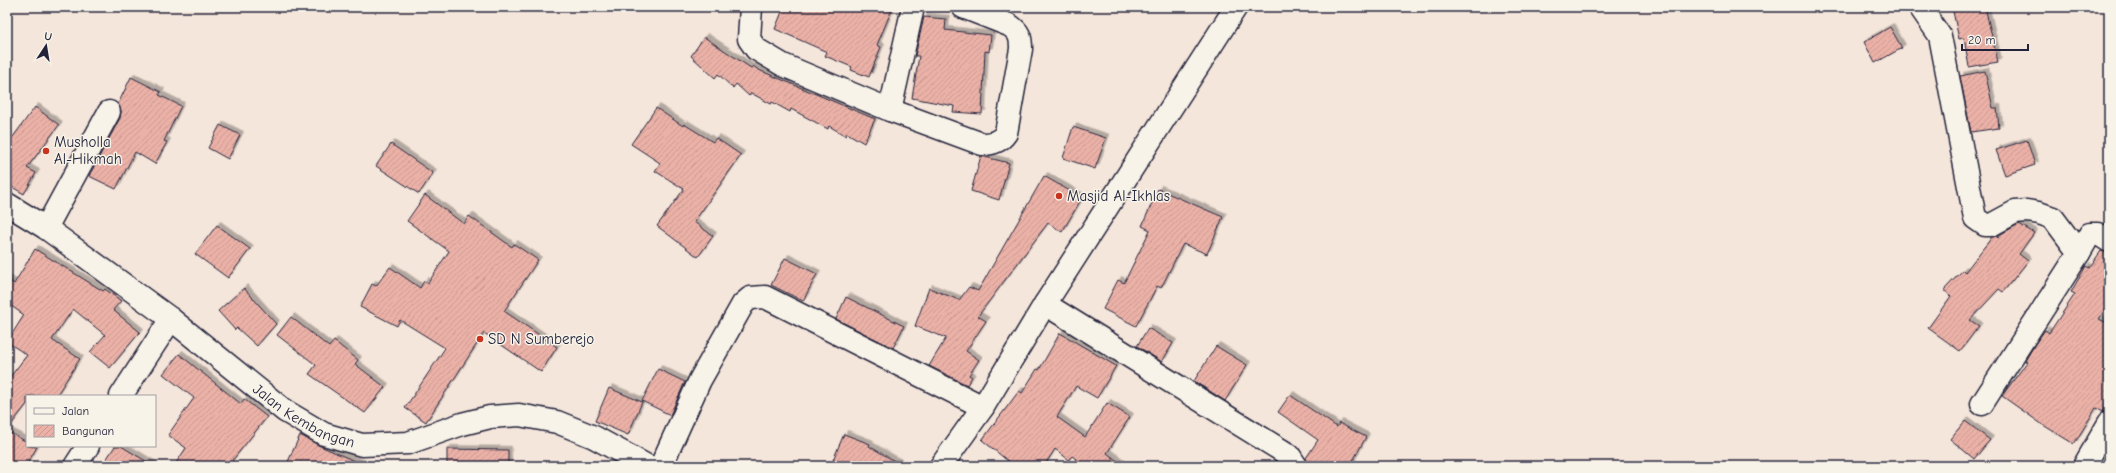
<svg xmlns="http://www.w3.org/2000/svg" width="2116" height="473" viewBox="0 0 2116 473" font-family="'Comic Neue',sans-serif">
	<defs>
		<pattern id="building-hatch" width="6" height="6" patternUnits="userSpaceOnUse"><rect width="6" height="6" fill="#ebb1a7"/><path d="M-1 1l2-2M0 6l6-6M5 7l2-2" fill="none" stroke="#c99891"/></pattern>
		<filter id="shadow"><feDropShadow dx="3.5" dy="-3.5" stdDeviation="0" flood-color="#0004"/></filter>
	</defs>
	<rect width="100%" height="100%" fill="#f5e6db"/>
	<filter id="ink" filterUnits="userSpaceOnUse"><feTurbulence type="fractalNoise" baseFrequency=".025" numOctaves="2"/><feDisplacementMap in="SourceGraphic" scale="8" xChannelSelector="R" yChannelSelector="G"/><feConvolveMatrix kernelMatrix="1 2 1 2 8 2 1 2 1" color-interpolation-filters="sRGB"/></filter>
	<g filter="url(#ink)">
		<g fill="url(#building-hatch)" stroke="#22223b" filter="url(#shadow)">
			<polygon points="784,7 893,7 877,45 881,47 869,77 851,70 852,67 825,56 827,52 775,29"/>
			<polygon points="1952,7 1985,7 1998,62 1969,67 1964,38 1959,39"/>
			<polygon points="924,17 946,19 945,30 991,35 989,52 985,51 982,114 953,112 954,106 912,98 919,56 915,56"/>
			<polygon points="1890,27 1902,48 1875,63 1864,42"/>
			<polygon points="704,37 751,68 753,66 759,70 875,119 864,143 847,133 846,136 829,126 828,129 791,109 790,112 772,102 771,104 751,93 749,96 736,84 733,88 718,74 715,78 691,56"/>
			<polygon points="1985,71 1993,108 1997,108 1999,128 1971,132 1960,76"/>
			<polygon points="131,77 161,92 159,95 181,106 164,141 167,142 155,164 135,152 116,189 89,176 120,118 121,111 118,104"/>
			<polygon points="35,107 59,125 27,168 36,173 24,194 7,184 7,145"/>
			<polygon points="656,108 683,126 684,124 713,142 716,138 741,155 694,222 713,236 698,257 657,226 684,189 655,171 660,163 631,144"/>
			<polygon points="220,125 240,135 228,159 208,148"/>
			<polygon points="1073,127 1106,138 1095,169 1063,158"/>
			<polygon points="2027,140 2035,165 2005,175 1996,150"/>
			<polygon points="391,144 433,173 419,194 376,166"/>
			<polygon points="981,156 1009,163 999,200 971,191"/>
			<polygon points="1044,176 1082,198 1062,232 1048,223 978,316 986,321 966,351 979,360 969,375 972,377 967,385 929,366 946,338 915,326 929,288 959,300 969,287 978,291"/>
			<polygon points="1158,189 1223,217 1207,254 1183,244 1161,288 1157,286 1136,326 1103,309 1118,280 1124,283 1150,230 1142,226"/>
			<polygon points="425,195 464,224 469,216 512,247 514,244 538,260 504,311 557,347 541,372 484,333 426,422 405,408 445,348 400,320 397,326 360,307 372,284 376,286 390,267 420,288 424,281 428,283 449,251 407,221"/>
			<polygon points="2019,224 2034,233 2019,254 2028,261 2003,292 1999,289 1970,320 1979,326 1960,351 1928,328 1951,296 1944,290 1963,270 1965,272 1992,237 1996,236 1998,238 2001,234"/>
			<polygon points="217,225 250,249 228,278 195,254"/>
			<polygon points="35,249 103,291 105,289 121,301 113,310 140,332 110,368 90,352 105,335 73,309 52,340 80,359 56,396 27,396 27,404 7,430 7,381 27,355 7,342 24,315 7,303 7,279 14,284"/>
			<polygon points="2101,251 2109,253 2109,302 2099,319 2109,324 2109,401 2103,412 2096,408 2074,444 2043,425 2002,396 2027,362 2025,361 2035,344 2045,330 2049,333 2075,294 2071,292 2086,266 2089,268"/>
			<polygon points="785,258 817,274 803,301 771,285"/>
			<polygon points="244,288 276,324 257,346 237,328 235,330 218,311"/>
			<polygon points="846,297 904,326 893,348 836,319"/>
			<polygon points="291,317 329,347 334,341 358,360 355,364 385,387 365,413 309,374 316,365 277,335"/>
			<polygon points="1148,328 1173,343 1162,362 1137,346"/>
			<polygon points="1060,333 1116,366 1097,398 1076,386 1057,417 1085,437 1107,403 1130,417 1107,453 1124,466 1085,466 1072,456 1069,460 1055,449 1044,466 1014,466 982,440 1019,391 1022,393 1037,369 1039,370"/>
			<polygon points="1216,346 1247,365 1225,401 1194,381"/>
			<polygon points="179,354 241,404 244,399 267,417 228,466 174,466 186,448 168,435 194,398 163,374"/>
			<polygon points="658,369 685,382 670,415 642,401"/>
			<polygon points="609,388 642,402 628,435 595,421"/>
			<polygon points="1290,395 1337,427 1339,423 1366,437 1350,466 1308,466 1306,458 1318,440 1278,412"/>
			<polygon points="1965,421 1990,440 1974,459 1950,439"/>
			<polygon points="7,431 27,442 27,446 37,447 26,466 7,466"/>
			<polygon points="844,434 870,444 869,446 903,466 833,466 835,460 833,460"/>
			<polygon points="300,435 318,445 366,466 286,466"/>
			<polygon points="115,446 121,446 154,466 102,466"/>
			<polygon points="447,449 508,450 508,466 447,466"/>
		</g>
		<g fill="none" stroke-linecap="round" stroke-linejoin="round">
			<g stroke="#22223b" stroke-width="25">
				<g id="minor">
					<path d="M751 7 749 39 756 49 783 65 890 110 982 144C992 144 1000 142 1006 133L1021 49C1021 38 1020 32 1009 25L963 7"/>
					<polyline points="1920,7 1940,36 1975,218 1985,225 1991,225 2015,212 2027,211 2039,213 2053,218 2079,253 2090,234 2098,234 2109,241"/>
					<polyline points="890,110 913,7"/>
					<path id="s1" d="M7 204 46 228 171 319 285 411 324 434 362 445 408 443 462 424 490 417 519 415 557 422 594 437 647 466"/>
					<polyline points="46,228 109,112"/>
					<polyline points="1045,304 1289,455 1296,466"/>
					<polyline points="121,396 171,319"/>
					<polyline points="1982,404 2079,253"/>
					<polyline points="75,466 88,446"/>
					<polyline points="661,466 700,380 743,304 750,298 765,297 983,407"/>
					<polyline points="941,466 983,407 1045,304 1236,7"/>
					<polyline points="2084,466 2109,423"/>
				</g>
			</g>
			<use href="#minor" stroke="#f7f3e8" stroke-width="22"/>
		</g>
	</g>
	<g fill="#c8321e" stroke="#f7f3e8" stroke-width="1.5">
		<circle cx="46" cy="151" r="4"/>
		<circle cx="1059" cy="196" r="4"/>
		<circle cx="480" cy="339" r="4"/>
	</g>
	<g text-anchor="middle" stroke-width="3" stroke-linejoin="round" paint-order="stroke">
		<g font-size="15" fill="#22223b" stroke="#f7f3e8" text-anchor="start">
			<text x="54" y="147">Musholla<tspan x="54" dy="17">Al-Hikmah</tspan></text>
			<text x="1067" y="201">Masjid Al-Ikhlas</text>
			<text x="488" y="344">SD N Sumberejo</text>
		</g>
		<g font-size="15" fill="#22223b" stroke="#f7f3e8">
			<text dy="5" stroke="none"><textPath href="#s1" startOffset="366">Jalan Kembangan</textPath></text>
		</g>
	</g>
	<rect width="2116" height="473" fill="none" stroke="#f7f3e8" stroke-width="24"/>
	<rect x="12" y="12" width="2092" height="449" fill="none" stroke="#22223b" stroke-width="1.5" filter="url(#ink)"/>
	<rect x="26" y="395" width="130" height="52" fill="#f7f3e8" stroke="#a29fa3"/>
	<rect x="34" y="408" width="20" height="6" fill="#f7f3e8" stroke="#a29fa3"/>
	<text x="62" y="415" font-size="12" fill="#22223b">Jalan</text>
	<rect x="34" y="425" width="20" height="12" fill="url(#building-hatch)" stroke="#a29fa3"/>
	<text x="62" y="435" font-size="12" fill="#22223b">Bangunan</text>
	<g transform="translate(46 46) rotate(12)" stroke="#f7f3e8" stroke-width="3" paint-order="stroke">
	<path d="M0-3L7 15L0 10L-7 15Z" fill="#22223b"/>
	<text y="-6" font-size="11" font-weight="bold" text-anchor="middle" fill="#22223b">U</text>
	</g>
	<path d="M1962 44v6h66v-6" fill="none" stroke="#22223b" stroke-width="2"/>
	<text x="1968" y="44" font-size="12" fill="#22223b" stroke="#f7f3e8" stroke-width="3" paint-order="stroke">20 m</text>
</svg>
